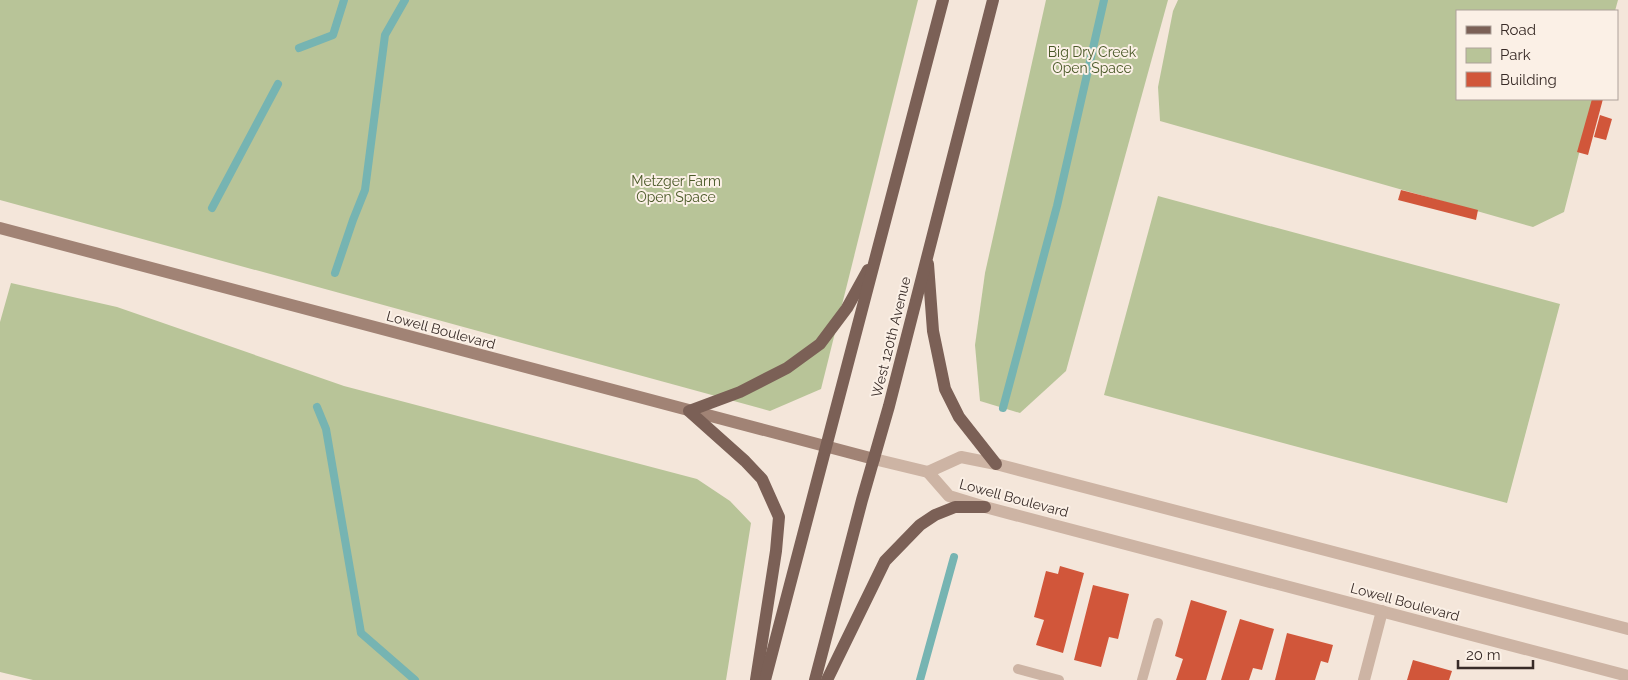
<svg xmlns="http://www.w3.org/2000/svg" width="1628" height="680" viewBox="0 0 1628 680" font-family="Raleway,sans-serif">
	<rect width="100%" height="100%" fill="#f4e6da"/>
	<g fill="#b8c498">
		<polygon points="0,0 918,0 821,389 770,411 0,200"/>
		<polygon points="1046,0 1168,0 1066,371 1020,413 980,401 975,345 985,273"/>
		<polygon points="1178,0 1618,0 1615,11 1457,11 1457,99 1593,99 1564,212 1533,227 1160,121 1158,87 1173,11"/>
		<polygon points="1158,196 1560,304 1507,503 1104,395"/>
		<polygon points="11,283 117,307 344,386 697,479 730,501 751,523 726,680 33,680 0,672 0,322"/>
	</g>
	<g fill="none" stroke-linecap="round" stroke-linejoin="round">
		<g stroke="#76b4b2" stroke-width="8">
			<polyline points="299,48 333,35 344,0"/>
			<polyline points="212,208 278,84"/>
			<polyline points="335,273 353,220 365,190 385,35 405,0"/>
			<polyline points="317,407 326,429 361,633 415,680"/>
			<polyline points="1003,408 1057,206 1104,0"/>
			<polyline points="920,680 954,557"/>
		</g>
	</g>
	<g fill="#d1563a">
		<polygon points="1592,99 1603,99 1588,155 1577,152"/>
		<polygon points="1600,115 1612,119 1606,140 1594,137"/>
		<polygon points="1401,190 1478,210 1476,220 1398,200"/>
		<polygon points="1060,566 1084,573 1063,653 1036,645 1044,620 1034,617 1046,571 1058,574"/>
		<polygon points="1093,585 1129,594 1118,639 1109,637 1101,667 1074,660"/>
		<polygon points="1191,600 1227,611 1206,680 1176,680 1183,659 1175,656"/>
		<polygon points="1240,619 1274,629 1262,670 1253,668 1249,680 1221,680"/>
		<polygon points="1287,633 1333,645 1328,663 1321,661 1315,680 1275,680"/>
		<polygon points="1413,660 1452,671 1449,680 1407,680"/>
	</g>
	<g fill="none" stroke-linecap="round" stroke-linejoin="round">
		<g stroke="#cdb4a4" stroke-width="10">
			<polyline points="1018,669 1059,680"/>
			<polyline points="1142,680 1158,623"/>
		</g>
		<g stroke="#cdb4a4" stroke-width="12">
			<polyline points="874,459 928,472"/>
			<polyline points="928,472 949,496 985,507 1628,676"/>
			<polyline points="928,472 961,457 996,464 1628,629"/>
			<polyline points="1364,680 1382,611"/>
		</g>
		<polyline stroke="#a18375" stroke-width="12" points="0,228 874,459"/>
		<g stroke="#7b6056" stroke-width="12">
			<polyline points="928,264 933,331 945,389 959,417 996,464"/>
			<polyline points="756,680 776,551 779,517 762,479 745,461 689,411 740,392 787,368 820,344 847,308 868,270"/>
			<polyline points="765,680 943,0"/>
			<polyline points="815,680 862,500 889,406 993,0"/>
			<polyline points="827,680 885,561 920,525 935,515 955,507 985,507"/>
		</g>
	</g>
	<g text-anchor="middle" stroke-width="4" stroke-linejoin="round" paint-order="stroke">
		<g font-size="14" fill="#4a5928" stroke="#fbf0e6">
			<text x="1092" y="57">Big Dry Creek<tspan x="1092" dy="16">Open Space</tspan></text>
			<text x="676" y="186">Metzger Farm<tspan x="676" dy="16">Open Space</tspan></text>
		</g>
		<g font-size="14" fill="#382b27" stroke="#fbf0e6">
			<text transform="translate(441 330) rotate(15)" y="5">Lowell Boulevard</text>
			<text transform="translate(891 337) rotate(-76)" y="5">West 120th Avenue</text>
			<text transform="translate(1014 498) rotate(15)" y="5">Lowell Boulevard</text>
			<text transform="translate(1405 602) rotate(15)" y="5">Lowell Boulevard</text>
		</g>
	</g>
	<rect x="1456" y="10" width="162" height="90" fill="#fbf0e6" stroke="#ada19a"/>
	<rect x="1466" y="26" width="25" height="8" fill="#7b6056" stroke="#ada19a"/>
	<text x="1500" y="35" font-size="15" fill="#382b27">Road</text>
	<rect x="1466" y="48" width="25" height="15" fill="#b8c498" stroke="#ada19a"/>
	<text x="1500" y="60" font-size="15" fill="#382b27">Park</text>
	<rect x="1466" y="72" width="25" height="15" fill="#d1563a" stroke="#ada19a"/>
	<text x="1500" y="85" font-size="15" fill="#382b27">Building</text>
	<path d="M1458 660v8h75v-8" fill="none" stroke="#382b27" stroke-width="2.5"/>
	<text x="1466" y="660" font-size="15" fill="#382b27" stroke="#fbf0e6" stroke-width="4" paint-order="stroke">20 m</text>
</svg>
